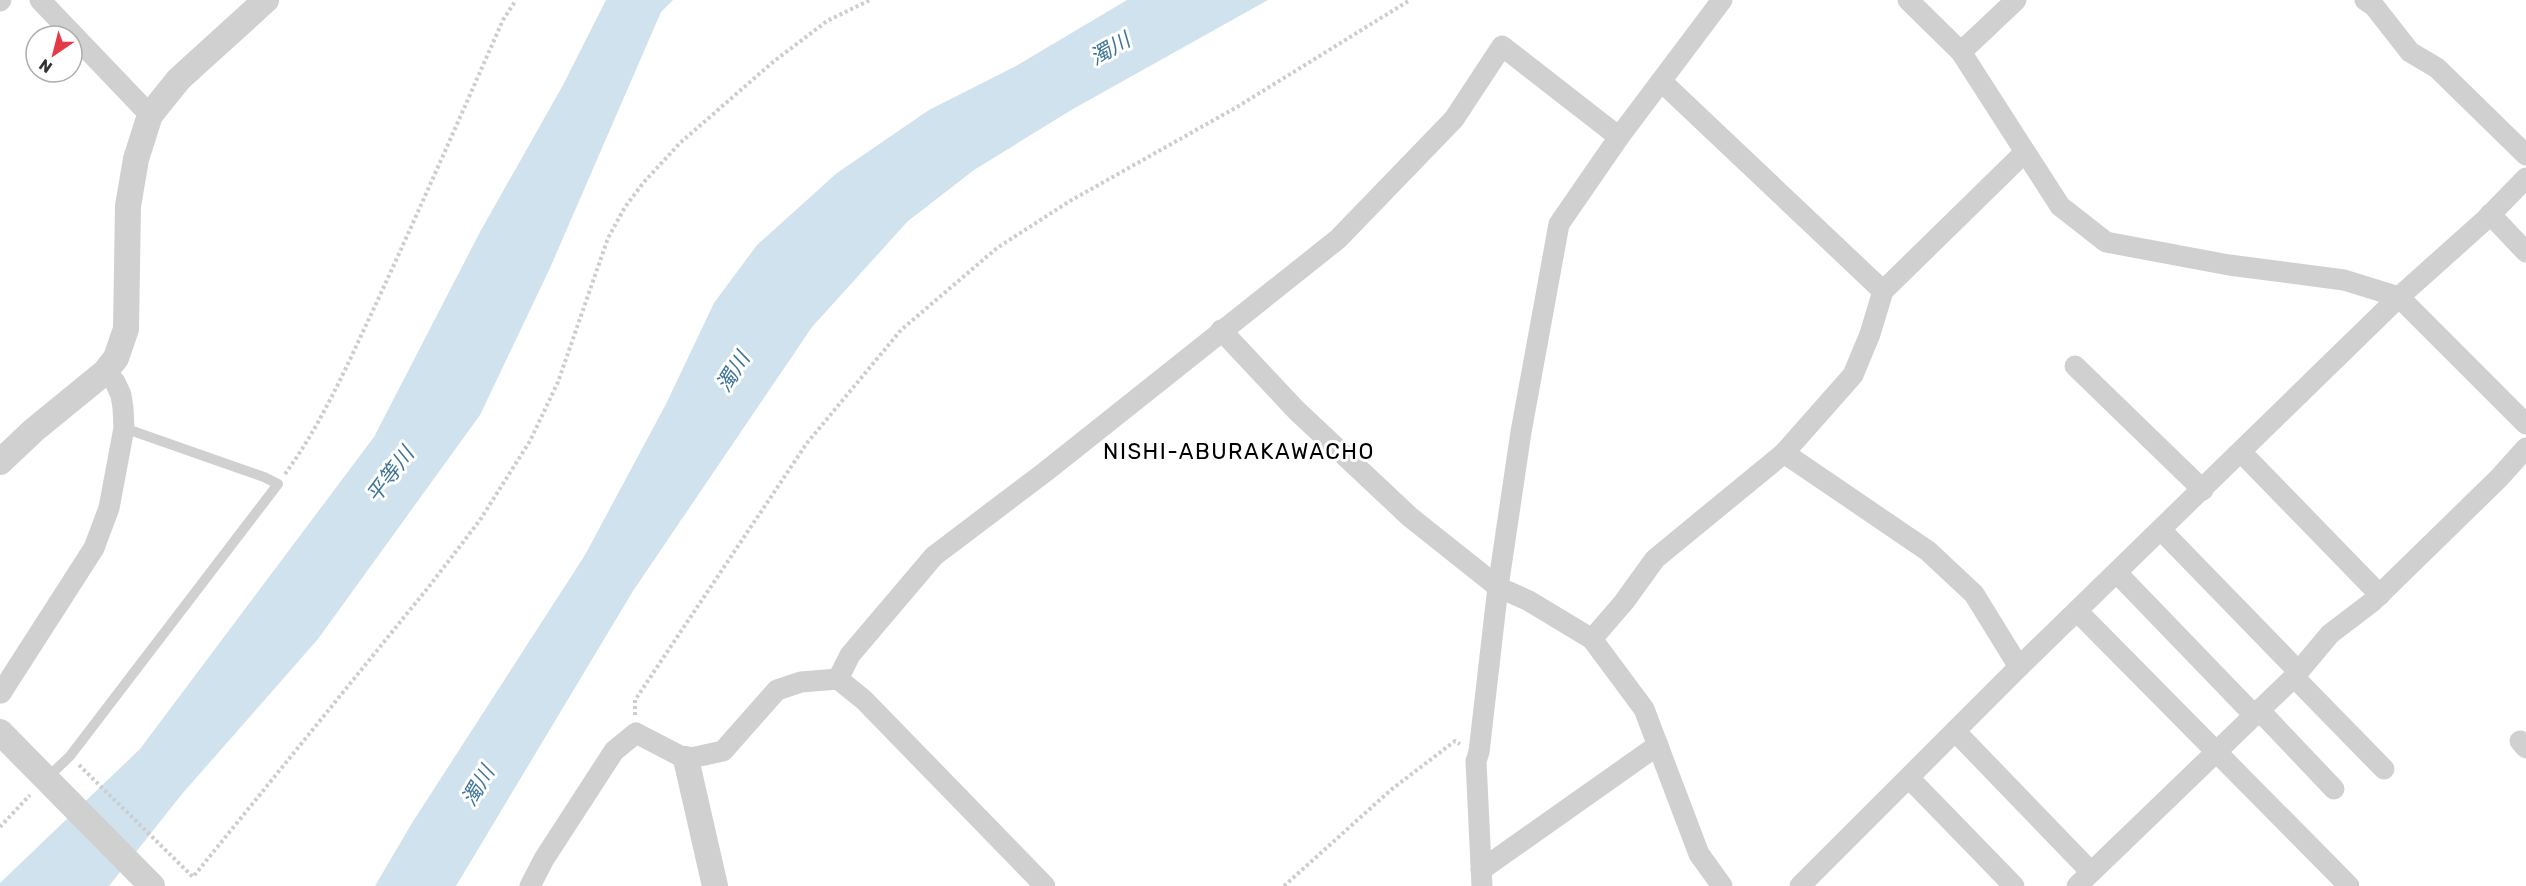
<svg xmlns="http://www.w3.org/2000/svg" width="2526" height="886" viewBox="0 0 2526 886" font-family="Rubik,'Noto Sans JP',sans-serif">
	<rect width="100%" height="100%" fill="#fff"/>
	<g fill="#cfe2ee">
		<polygon points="606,0 673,0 661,12 550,268 480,415 318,639 182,794 109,886 0,886 0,883 140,749 374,437 480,232 563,85"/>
		<polygon points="1127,0 1268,0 1073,109 974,170 908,221 812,327 633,591 456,886 375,886 412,823 585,555 666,404 714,303 757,245 837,173 929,110 1016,66"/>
	</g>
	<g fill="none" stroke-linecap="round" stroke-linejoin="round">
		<g stroke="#cdcdcd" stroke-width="4" stroke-dasharray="3 3" stroke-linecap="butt">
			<path d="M285 474C323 422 348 363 375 306 419 211 461 115 503 20L516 0"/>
			<polyline points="635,715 635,700 807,443 901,330 997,248 1070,201 1237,107 1410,0"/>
			<polyline points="79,765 193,877 431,584 480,520 530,441 558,382 608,238 625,207 644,182 680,143 773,62 827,21 870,0"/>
			<polyline points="0,827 30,795"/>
			<polyline points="1284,886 1392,789 1455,741 1460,744"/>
		</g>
		<polyline stroke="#d0d0d0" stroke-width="10" points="46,779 70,756 278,484 264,477 124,428"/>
		<g stroke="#d0d0d0" stroke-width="21">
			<polyline points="40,0 150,115"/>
			<polyline points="1908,0 1961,52 2060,206 2106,242 2229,265 2344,280 2399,297 2526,424"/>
			<polyline points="2365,0 2374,6 2410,52 2437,68 2526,155"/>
			<polyline points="0,1 1,0"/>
			<polyline points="1961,52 2016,0"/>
			<polyline points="1661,81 1883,291"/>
			<polyline points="2490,214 2526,252"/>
			<polyline points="1221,330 1296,410 1410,517 1498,587 1529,601 1592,639 1624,602 1655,559 1784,453 1853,375 1870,334 1883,291 2025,152"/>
			<polyline points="2075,366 2203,490"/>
			<polyline points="2241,452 2380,595"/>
			<polyline points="1784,453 1928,551 1974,594 2019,667"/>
			<polyline points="2161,530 2299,672"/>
			<polyline points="2117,573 2254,715"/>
			<polyline points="2077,611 2349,886"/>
			<polyline points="1592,639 1644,709 1699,854 1722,886"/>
			<polyline points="2294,677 2384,769"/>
			<polyline points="838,679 850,655 934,556 1045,472 1338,239 1454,119 1502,46 1619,137"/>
			<polyline points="1,693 94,548 109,508 124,428 123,408 121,395 115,382 105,372"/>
			<polyline points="2259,710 2334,789"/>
			<polyline points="1955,731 2091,872"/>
			<polyline points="2520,741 2526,748"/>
			<polyline points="1909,778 2014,886"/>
			<polyline points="1481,870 1658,745"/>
			<polyline points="530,886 544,859 614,751 636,733 686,759 723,751 777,690 801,682 838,679 864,700 1045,886"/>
			<polyline points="1482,886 1476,761 1479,752 1498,587 1521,432 1559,224 1619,137 1722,0"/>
			<polyline points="1800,886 2019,667 2399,297 2485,220 2526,178"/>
			<polyline points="2077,886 2294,677 2330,634 2372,602 2499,478 2526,448"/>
		</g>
		<g stroke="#d0d0d0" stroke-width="26">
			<polyline points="0,462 34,430 105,372 116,358 126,329 128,206 136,159 150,115 179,79 266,0"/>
			<polyline points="0,732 152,886"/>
			<polyline points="686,759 715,886"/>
		</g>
	</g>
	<g text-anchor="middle" stroke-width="6" stroke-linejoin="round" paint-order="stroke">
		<g font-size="21" font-style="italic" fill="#3f7597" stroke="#fff">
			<text transform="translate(1110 49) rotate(-30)" y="7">濁川</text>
			<text transform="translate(733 372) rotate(-58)" y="7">濁川</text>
			<text transform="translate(390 475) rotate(-53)" y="7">平等川</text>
			<text transform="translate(478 786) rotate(-59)" y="7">濁川</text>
		</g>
		<g font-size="22" letter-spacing="1.5" fill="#000" stroke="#fff">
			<text x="1239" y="459">NISHI-ABURAKAWACHO</text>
		</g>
	</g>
	<g transform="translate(54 54) rotate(215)"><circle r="28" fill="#ffffff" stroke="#adadad" stroke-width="1.5"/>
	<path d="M0-4.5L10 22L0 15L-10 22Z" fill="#e63946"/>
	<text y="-9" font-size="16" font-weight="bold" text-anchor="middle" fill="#333333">N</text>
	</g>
</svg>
